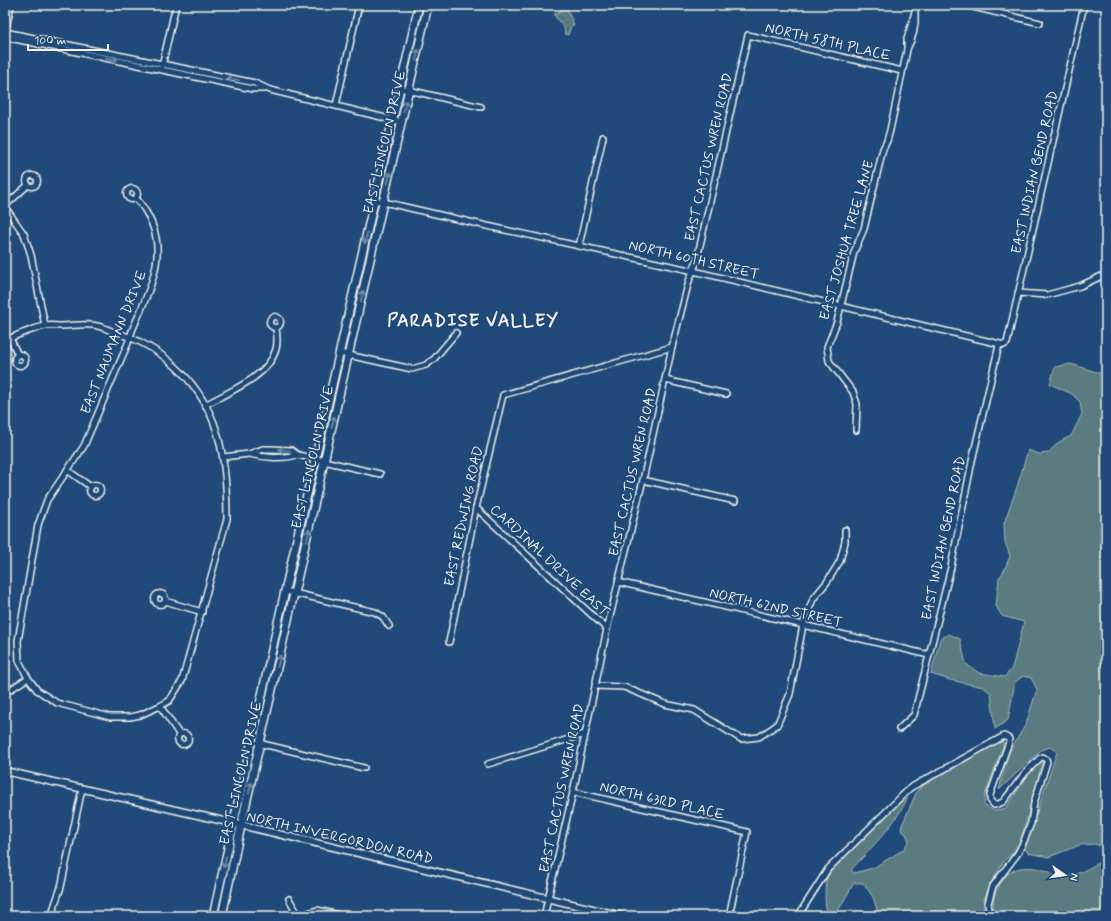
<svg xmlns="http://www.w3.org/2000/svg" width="1111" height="921" viewBox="0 0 1111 921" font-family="Mynerve,sans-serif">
	<defs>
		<pattern id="park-dots" width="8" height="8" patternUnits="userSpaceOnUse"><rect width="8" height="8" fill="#5a7b80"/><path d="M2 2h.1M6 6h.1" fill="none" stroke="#526466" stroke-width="1.8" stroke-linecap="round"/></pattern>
	</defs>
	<rect width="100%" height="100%" fill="#1f4a7a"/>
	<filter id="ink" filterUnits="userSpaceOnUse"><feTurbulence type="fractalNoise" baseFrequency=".025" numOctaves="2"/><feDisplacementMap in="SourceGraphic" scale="8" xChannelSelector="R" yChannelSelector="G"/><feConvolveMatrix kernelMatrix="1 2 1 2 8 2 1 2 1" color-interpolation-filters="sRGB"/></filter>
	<g filter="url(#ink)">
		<g fill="#5a7b80" stroke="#a7b6b4">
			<polygon points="1071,364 1106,375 1106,848 1095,844 1080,845 1049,857 1028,853 1025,848 1057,752 1050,747 1041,750 999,790 1008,754 1026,724 1037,689 1031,678 1023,676 1015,682 1008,720 995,729 991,693 983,687 950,680 931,674 940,639 949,634 960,639 966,664 979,673 1005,677 1012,668 1024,622 1002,616 996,606 999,578 1004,571 1010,556 1005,542 1004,523 1017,487 1028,450 1039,454 1048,453 1059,442 1071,436 1082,414 1080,402 1072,394 1050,384 1055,367"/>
			<path d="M1000 740 1003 741V746L985 795 984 805 994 811 1006 808 1032 769 1040 762 1043 764 1020 842 1013 853 1004 861 991 883 984 899 983 916H879L873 897 863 883H854L838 911 839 916H827C825 902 823 883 830 870L909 793C902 818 869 850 851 870L854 873 873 868 903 850 909 841 906 834 901 830 902 825 917 791 922 786Z"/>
			<path d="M1106 852V916H995C992 906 993 895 999 886 1002 881 1005 875 1011 872 1020 865 1037 867 1047 871 1051 872 1054 876 1057 878 1075 877 1091 868 1105 858Z"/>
		</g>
		<polygon fill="url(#park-dots)" stroke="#a7b6b4" points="564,8 567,9 574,25 571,26 568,35 565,34 564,28 554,15"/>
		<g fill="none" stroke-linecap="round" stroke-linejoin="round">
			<g stroke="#f4f1e8" stroke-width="8">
				<g id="minor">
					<polyline points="965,5 1040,23"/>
					<polyline points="5,32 255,83 270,90 402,122"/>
					<polyline points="5,33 11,5"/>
					<polyline points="5,37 253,89 265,89"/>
					<path d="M907 49C913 38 916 26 915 14"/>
					<polyline points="162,66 176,5"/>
					<polyline points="400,88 481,107"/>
					<polyline points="336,105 359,5"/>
					<circle cx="32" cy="181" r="5.5"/>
					<circle cx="132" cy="194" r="5.5"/>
					<polyline points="375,200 487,226 685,269 1004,345 1007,343 1084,5"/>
					<polyline points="5,206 28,185"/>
					<polyline points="5,207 24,234 31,255 45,326"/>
					<polyline points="579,246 603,137"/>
					<polyline points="1018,293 1047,295 1080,286 1106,274"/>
					<circle cx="275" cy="322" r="5.5"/>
					<polyline points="10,338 18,355"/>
					<path d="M5 340C16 336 34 328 45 326 50 325 56 326 61 326 71 326 81 324 91 325 99 325 107 329 114 332 160 345 197 379 214 423 225 453 227 488 227 519L182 681 169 701 160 706 140 715 130 717H110L57 703 37 690 28 678 19 661 18 641 38 525 47 500 84 446 128 343 132 331C152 283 175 244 136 198"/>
					<polyline points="339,353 412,369 426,365 434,359 456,333"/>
					<circle cx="20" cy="360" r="5.5"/>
					<polyline points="665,380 726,394"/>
					<path d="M205 405C228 392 269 377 276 349 278 342 277 335 276 328"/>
					<polyline points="856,430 857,404 853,392 829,361 827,347 837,322 854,252 864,229 883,149 887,141 890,130 907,50 907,39 917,5"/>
					<path d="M250 454C264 458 283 459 298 455"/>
					<polyline points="223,457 249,454 263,449 270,449 291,450 298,455 380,474"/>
					<polyline points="67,470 91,487"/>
					<polyline points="643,480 735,501"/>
					<circle cx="95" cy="490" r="5.5"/>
					<polyline points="476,508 607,629"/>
					<polyline points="618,582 803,625 929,655"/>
					<polyline points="285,591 375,612 383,617 389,626"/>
					<circle cx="160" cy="599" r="5.5"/>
					<polyline points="165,601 202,612"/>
					<polyline points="449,642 476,508 503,395 672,347"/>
					<polyline points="595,686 624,687 665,704 694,710 741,739 759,737 777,725 790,694 803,625 813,599 827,582 840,561 845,542 845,530"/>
					<polyline points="5,693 28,678"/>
					<polyline points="160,706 179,734"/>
					<polyline points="899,729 914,715 951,567 972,461 999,345"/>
					<circle cx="183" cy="739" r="5.5"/>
					<polyline points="258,743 364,768"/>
					<polyline points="488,764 585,734"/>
					<polyline points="573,792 747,832 729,916"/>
					<polyline points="289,899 299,916"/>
					<polyline points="51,916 61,887 82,789"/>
					<polyline points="300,916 317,910 343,916"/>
					<polyline points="544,916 573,792 607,629 643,480 672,347 689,281 696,263 748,35 902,71"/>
					<polyline points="798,916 828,869 910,788 1004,736 1009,739 1009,742 990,795 990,800 994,805 998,804 1003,802 1025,773 1040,758 1043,757 1046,759 1047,762 1034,803 1031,823 1024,841 1018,853 993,886 988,903 990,916"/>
				</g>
			</g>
			<g stroke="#f4f1e8" stroke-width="9">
				<polyline id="tertiary" points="5,771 228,822 622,916"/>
			</g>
			<g stroke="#f4f1e8" stroke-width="10">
				<g id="secondary">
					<polyline points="213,916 285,591 419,5"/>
					<polyline points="222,916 241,826 428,5"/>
				</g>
			</g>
			<use href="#minor" stroke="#1f4a7a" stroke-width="5"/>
			<use href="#tertiary" stroke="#1f4a7a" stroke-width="6"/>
			<use href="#secondary" stroke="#1f4a7a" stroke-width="7"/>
		</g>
		<defs><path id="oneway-shaft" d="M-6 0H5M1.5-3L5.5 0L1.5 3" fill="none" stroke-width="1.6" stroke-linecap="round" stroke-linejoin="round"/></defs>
		<g stroke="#748da6">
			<use href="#oneway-shaft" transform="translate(417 55) rotate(-77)"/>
			<use href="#oneway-shaft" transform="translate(112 59) rotate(11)"/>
			<use href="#oneway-shaft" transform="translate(233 79) rotate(-168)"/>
			<use href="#oneway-shaft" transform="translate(405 106) rotate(-77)"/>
			<use href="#oneway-shaft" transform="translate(389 178) rotate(-77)"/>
			<use href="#oneway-shaft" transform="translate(366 238) rotate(103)"/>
			<use href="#oneway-shaft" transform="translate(362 296) rotate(-77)"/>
			<use href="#oneway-shaft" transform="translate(333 422) rotate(-77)"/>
			<use href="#oneway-shaft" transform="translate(284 450) rotate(-173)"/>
			<use href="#oneway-shaft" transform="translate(308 535) rotate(-77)"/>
			<use href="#oneway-shaft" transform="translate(279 661) rotate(-77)"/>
			<use href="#oneway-shaft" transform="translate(250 788) rotate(-77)"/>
			<use href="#oneway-shaft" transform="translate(225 862) rotate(102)"/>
		</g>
	</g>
	<g text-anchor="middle" stroke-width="4" stroke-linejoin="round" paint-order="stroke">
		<g font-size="14" fill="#f4f1e8" stroke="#1f4a7a">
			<text transform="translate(828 41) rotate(13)" y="5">NORTH 58TH PLACE</text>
			<text transform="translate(384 142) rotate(-77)" y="5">EAST LINCOLN DRIVE</text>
			<text transform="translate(708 157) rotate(-77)" y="5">EAST CACTUS WREN ROAD</text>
			<text transform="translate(1034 172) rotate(-77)" y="5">EAST INDIAN BEND ROAD</text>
			<text transform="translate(846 240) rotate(-74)" y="5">EAST JOSHUA TREE LANE</text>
			<text transform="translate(694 259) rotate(13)" y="5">NORTH 60TH STREET</text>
			<text transform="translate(113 342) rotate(-68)" y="5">EAST NAUMANN DRIVE</text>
			<text transform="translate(312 457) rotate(-77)" y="5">EAST LINCOLN DRIVE</text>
			<text transform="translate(632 472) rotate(-77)" y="5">EAST CACTUS WREN ROAD</text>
			<text transform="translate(463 516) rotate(-78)" y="5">EAST REDWING ROAD</text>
			<text transform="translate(943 538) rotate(-78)" y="5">EAST INDIAN BEND ROAD</text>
			<text transform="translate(550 560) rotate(43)" y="5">CARDINAL DRIVE EAST</text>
			<text transform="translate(776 607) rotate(13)" y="5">NORTH 62ND STREET</text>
			<text transform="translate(240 773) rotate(-77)" y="5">EAST LINCOLN DRIVE</text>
			<text transform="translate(561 788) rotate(-78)" y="5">EAST CACTUS WREN ROAD</text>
			<text transform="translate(662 800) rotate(13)" y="5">NORTH 63RD PLACE</text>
			<text transform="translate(340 837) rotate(13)" y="5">NORTH INVERGORDON ROAD</text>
		</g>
		<g font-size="18" font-weight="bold" letter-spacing="1" fill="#f4f1e8" stroke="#1f4a7a">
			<text x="473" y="326">PARADISE VALLEY</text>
		</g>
	</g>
	<rect width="1111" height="921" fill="none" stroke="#1f4a7a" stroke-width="20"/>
	<rect x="10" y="10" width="1091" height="901" fill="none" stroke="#f4f1e8" stroke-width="1.5" filter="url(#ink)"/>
	<g transform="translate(1065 875) rotate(103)" stroke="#1f4a7a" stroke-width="3" paint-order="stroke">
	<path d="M0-3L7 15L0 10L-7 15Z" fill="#f4f1e8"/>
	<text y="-6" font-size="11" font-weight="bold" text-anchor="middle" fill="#f4f1e8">N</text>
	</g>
	<path d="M28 44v6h80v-6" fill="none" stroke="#f4f1e8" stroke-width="2"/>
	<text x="34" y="44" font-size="12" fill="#f4f1e8" stroke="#1f4a7a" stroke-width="3" paint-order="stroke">100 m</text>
</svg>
